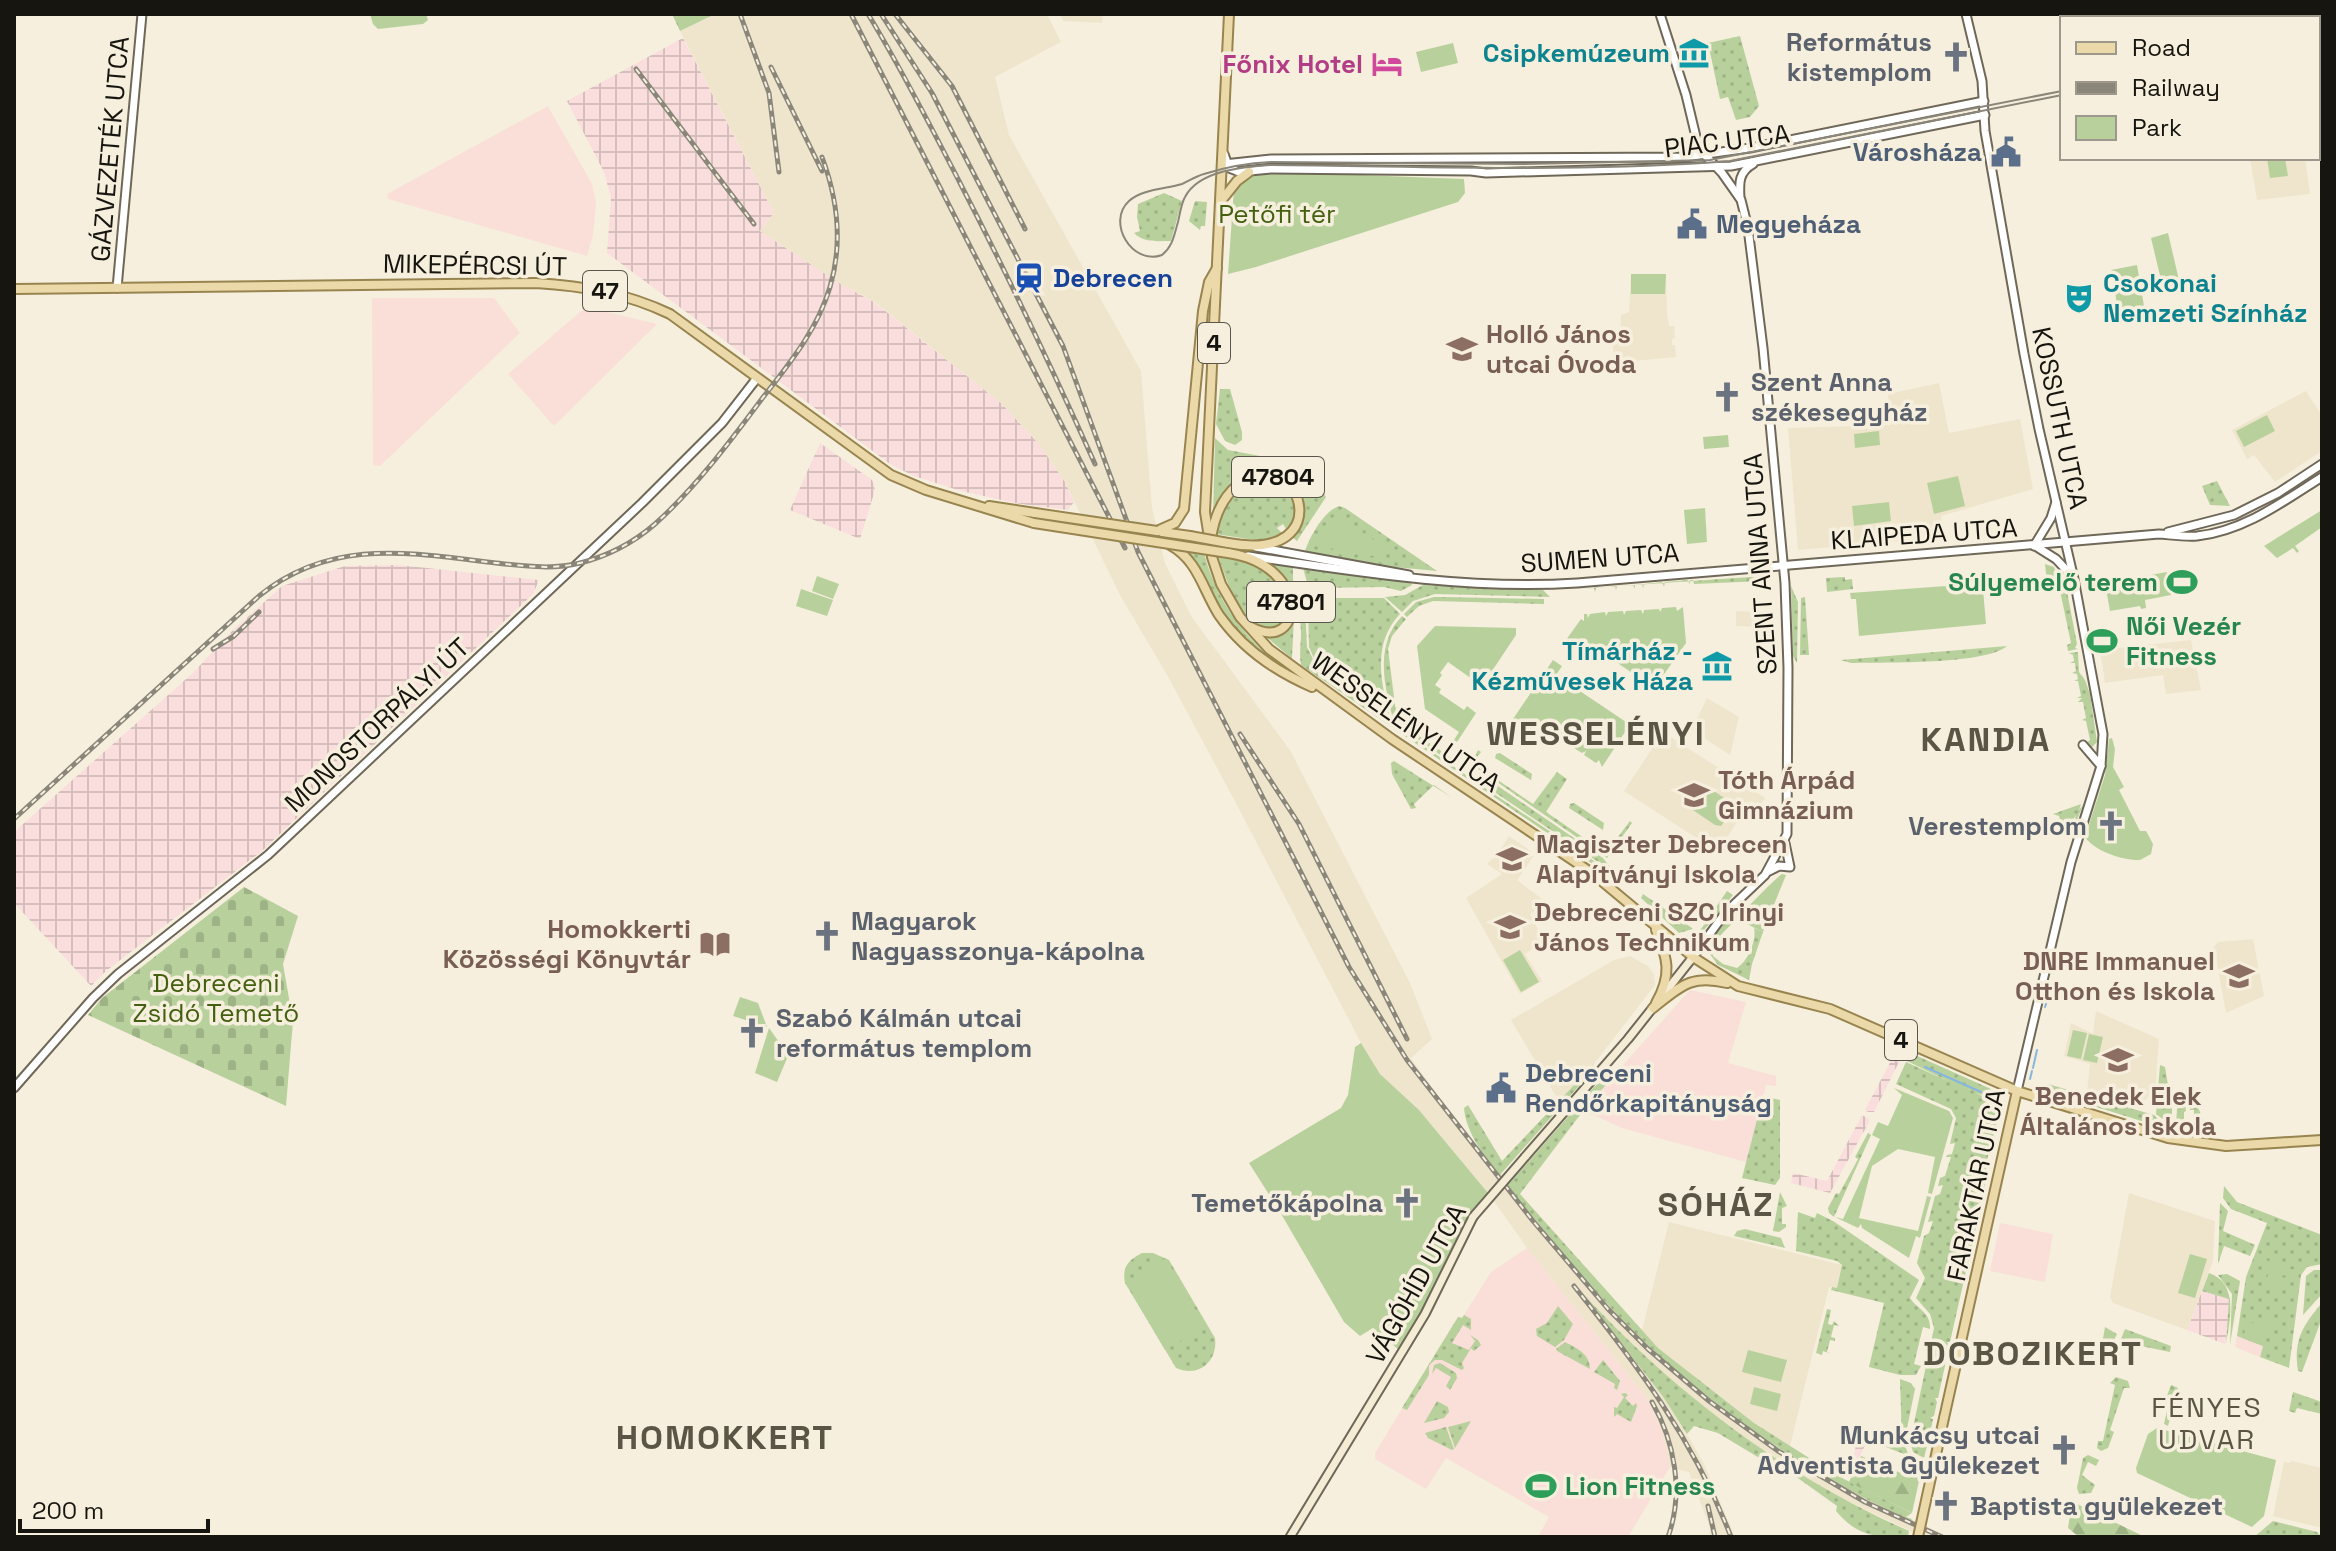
<svg xmlns="http://www.w3.org/2000/svg" width="2336" height="1551" viewBox="0 0 2336 1551" font-family="'Space Grotesk',sans-serif">
	<defs>
		<pattern id="industrial-grid" width="8" height="8" patternUnits="userSpaceOnUse" patternTransform="scale(2)"><rect width="8" height="8" fill="#f9dedd"/><path d="M0 4h8M4 0v8" fill="none" stroke="#d5bebc"/></pattern>
		<pattern id="grass-dots" width="8" height="8" patternUnits="userSpaceOnUse" patternTransform="scale(2)"><rect width="8" height="8" fill="#b8d19c"/><path d="M2 2h.1M6 6h.1" fill="none" stroke="#9db385" stroke-width="1.8" stroke-linecap="round"/></pattern>
		<pattern id="forest-firs" width="22" height="20" patternUnits="userSpaceOnUse" patternTransform="scale(2)"><rect width="22" height="20" fill="#b8d19c"/><path d="M5 1l3.5 6h-7zM16 11l3.5 6h-7z" fill="#9db385"/></pattern>
		<pattern id="wetland-marsh" width="20" height="14" patternUnits="userSpaceOnUse" patternTransform="scale(2)"><rect width="20" height="14" fill="#b8d19c"/><path d="M1 5h8M5 5V1M11 12h8M15 12V8" fill="none" stroke="#9db385"/></pattern>
		<pattern id="cemetery-stones" width="16" height="16" patternUnits="userSpaceOnUse" patternTransform="scale(2)"><rect width="16" height="16" fill="#b8d19c"/><path d="M2 7V4a2 2 0 0 1 4 0v3zM10 15v-3a2 2 0 0 1 4 0v3z" fill="#9db385"/></pattern>
	</defs>
	<rect width="100%" height="100%" fill="#f6efdd"/>
	<g fill="#f9dfd8">
		<polygon points="548,106 592,184 596,203 593,235 587,256 388,199 387,194"/>
		<polygon points="372,298 494,298 520,333 380,466 373,465"/>
		<polygon points="586,307 657,324 554,426 508,374"/>
		<polygon points="1690,990 1746,1002 1728,1063 1776,1076 1776,1086 1766,1085 1746,1162 1622,1128 1598,1117 1610,1102 1598,1093"/>
		<polygon points="2000,1223 2053,1234 2045,1282 1990,1271"/>
		<polygon points="1527,1248 1647,1398 1662,1431 1670,1467 1628,1537 1538,1537 1549,1517 1446,1458 1426,1489 1375,1459 1375,1453 1458,1317 1462,1318 1491,1272"/>
		<polygon points="2237,1336 2263,1346 2260,1357 2235,1347"/>
	</g>
	<g fill="url(#industrial-grid)">
		<polygon points="683,38 774,213 760,231 844,286 874,302 1002,404 1039,444 1065,482 1074,502 1068,510 1015,503 961,491 914,476 890,464 607,253 611,198 604,172 567,101"/>
		<polygon points="820,443 872,480 875,490 860,539 790,510"/>
		<polygon points="399,565 539,580 533,594 262,851 106,971 91,986 14,903 14,832 194,672 230,633 282,586 345,566"/>
		<polygon points="1893,1057 1900,1060 1874,1112 1868,1112 1865,1110"/>
		<polygon points="1598,1093 1610,1102 1598,1117 1583,1111"/>
		<polygon points="1862,1115 1869,1119 1869,1122 1830,1193 1791,1183 1793,1173 1827,1181"/>
		<polygon points="2202,1291 2229,1299 2230,1317 2225,1344 2187,1330"/>
		<polygon points="1859,1433 1869,1436 1857,1463 1852,1462"/>
	</g>
	<g fill="#efe5cc">
		<polygon points="715,14 1047,14 1061,42 995,77 1009,135 1141,371 1152,508 1165,563 1191,616 1290,750 1410,983 1432,1039 1411,1058 1462,1129 1642,1330 1669,1222 1842,1265 1837,1288 1829,1287 1790,1446 1786,1453 1855,1494 1950,1537 1923,1537 1839,1497 1780,1462 1776,1468 1718,1433 1694,1426 1687,1434 1704,1464 1735,1537 1709,1537 1710,1528 1689,1472 1670,1467 1662,1431 1647,1398 1527,1248 1488,1193 1419,1110 1380,1074 1361,1043 1238,807 1166,673 1121,597 1065,482 1039,444 1002,404 875,302 844,286 760,231 774,213 680,31"/>
		<polygon points="1060,14 1103,14 1102,23 1063,21"/>
		<polygon points="2250,158 2305,158 2310,194 2257,200"/>
		<polygon points="1631,274 1666,274 1667,313 1669,326 1674,326 1675,338 1672,339 1672,345 1675,345 1676,357 1613,363 1613,340 1620,339 1621,315 1629,312"/>
		<polygon points="1939,383 1949,433 2020,419 2033,489 1941,516 1944,537 1798,550 1788,428 1891,425 1888,394"/>
		<polygon points="2306,391 2322,416 2322,451 2275,482 2254,455 2247,459 2232,430"/>
		<polygon points="1736,611 1770,613 1771,627 1736,626"/>
		<polygon points="2191,640 2201,690 2166,694 2163,675 2105,683 2100,650"/>
		<polygon points="1707,698 1739,717 1730,755 1692,730"/>
		<polygon points="1663,732 1765,798 1760,806 1751,801 1724,842 1728,845 1721,854 1624,791"/>
		<polygon points="1509,836 1535,854 1517,880 1547,903 1530,914 1544,941 1525,954 1542,981 1520,994 1466,898 1502,874 1487,864 1498,854"/>
		<polygon points="2253,939 2264,996 2226,1013 2214,947 2218,942"/>
		<polygon points="1630,956 1648,966 1654,974 1655,985 1594,1064 1560,1103 1511,1020 1614,960"/>
		<polygon points="2096,1011 2159,1039 2155,1093 2135,1107 2087,1093 2090,1064 2064,1056 2071,1023 2093,1034"/>
		<polygon points="2129,1193 2215,1221 2213,1261 2187,1330 2113,1303 2110,1297"/>
		<polygon points="2292,1461 2322,1468 2322,1528 2273,1516 2284,1462 2289,1463"/>
	</g>
	<g fill="url(#grass-dots)">
		<polygon points="1740,36 1759,106 1750,117 1736,120 1728,97 1720,99 1708,43"/>
		<path d="M1164 193 1182 201 1171 241C1157 241 1144 243 1134 233L1140 231 1137 217 1138 204Z"/>
		<polygon points="1195,201 1207,202 1205,226 1201,226 1200,230 1189,221"/>
		<polygon points="1220,389 1230,389 1242,432 1242,440 1235,445 1225,441 1216,424"/>
		<path d="M1215 438 1228 450 1271 458 1323 493 1326 497 1297 541 1291 536C1319 505 1285 454 1246 476 1230 485 1223 501 1213 515Z"/>
		<path d="M1259 477C1292 479 1305 503 1288 532L1283 524 1277 528 1282 533 1265 540H1254L1216 534C1220 507 1234 487 1259 477Z"/>
		<polygon points="2217,481 2230,506 2210,505 2202,486"/>
		<path d="M1339 506 1345 508 1437 571 1393 567 1305 551C1310 536 1324 511 1339 506Z"/>
		<path d="M1186 551 1204 553C1217 603 1246 640 1287 671 1262 657 1236 637 1221 612 1209 592 1201 569 1186 551Z"/>
		<path d="M1218 555C1233 558 1248 560 1261 567 1272 574 1285 588 1288 601 1292 620 1275 635 1257 626 1239 618 1224 574 1218 555Z"/>
		<path d="M1271 564 1293 566V580L1305 604 1307 647 1316 665 1390 717 1402 731 1469 777V780L1301 665C1299 654 1301 644 1301 633 1301 606 1289 583 1271 564Z"/>
		<polygon points="2045,564 2054,567 2059,581 2065,581 2077,644 2075,648 2078,649 2068,651 2067,645 2071,643 2059,586 2055,586 2054,582 2049,582 2044,589 2043,583 2047,582"/>
		<polygon points="1303,568 1411,583 1412,585 1401,591 1384,587 1318,588 1307,582"/>
		<polygon points="1765,576 1763,581 1694,584 1693,580 1690,580 1690,585 1688,580 1665,582 1664,587 1662,582 1644,584 1643,588 1642,584 1635,585 1635,589 1633,585 1617,586 1616,590 1615,586 1596,588 1595,592 1594,588 1576,589"/>
		<polygon points="1845,577 1845,580 1852,579 1853,589 1827,592 1826,578"/>
		<polygon points="1423,585 1543,590 1550,597 1435,594 1413,601 1402,612 1385,597 1405,595"/>
		<polygon points="1791,586 1798,602 1797,663 1793,656"/>
		<polygon points="1434,597 1445,597 1544,599 1544,604 1433,601 1419,606 1407,617 1404,614 1416,602"/>
		<polygon points="1805,597 1809,655 1800,655 1801,598"/>
		<path d="M1321 598H1384L1400 614C1373 642 1380 679 1389 714L1316 663 1309 647 1308 610 1321 609Z"/>
		<path d="M1402 616 1406 619 1392 636 1388 649 1396 713 1399 719 1403 717 1411 728 1392 715C1383 680 1376 643 1402 616Z"/>
		<polygon points="1294,617 1292,658 1291,658 1264,635"/>
		<path d="M2007 646C1985 665 1884 662 1851 663L1841 660Z"/>
		<polygon points="2078,652 2079,672 2085,680 2090,694 2097,742 2092,747 2086,743 2090,740 2086,721 2082,720 2086,718 2083,702 2078,702 2082,698 2077,698 2081,696 2078,681 2074,681 2078,679 2077,674 2072,673 2076,671 2075,663 2070,663 2074,661 2073,655 2069,653"/>
		<polygon points="1394,719 1456,761 1452,763 1403,729"/>
		<polygon points="1478,750 1481,752 1473,763 1533,804 1557,772 1567,779 1546,812 1606,853 1630,821 1632,823 1607,858 1471,764"/>
		<polygon points="1500,753 1532,774 1531,780 1495,758 1496,754"/>
		<polygon points="1394,761 1451,797 1434,785 1414,804 1416,808 1411,809 1392,774 1391,763"/>
		<polygon points="1479,773 1603,858 1610,867 1623,876 1622,878 1475,779"/>
		<polygon points="1476,782 1621,879 1619,882 1475,784"/>
		<polygon points="1574,803 1604,823 1603,830 1569,808 1570,804"/>
		<polygon points="2081,804 2079,810 2083,805 2072,832 2076,815 2066,833 2058,830 2058,826 2061,824 2059,816 2053,814"/>
		<polygon points="1727,891 1733,895 1699,936 1690,940 1699,932"/>
		<polygon points="1643,894 1692,928 1693,929 1679,933 1641,898"/>
		<path d="M1736 913 1737 919C1726 930 1712 940 1713 956L1723 964 1737 968C1748 961 1757 940 1754 928L1763 932 1752 964 1749 980 1718 965 1709 953C1710 937 1724 923 1736 913Z"/>
		<polygon points="1915,1055 1991,1089 1986,1096 1976,1093 1989,1099 1999,1114 1987,1160 1984,1192 1950,1342 1947,1342 1949,1345 1947,1358 1943,1359 1946,1361 1938,1398 1935,1398 1937,1402 1934,1416 1930,1418 1933,1419 1930,1434 1926,1434 1929,1438 1924,1458 1913,1452 1910,1442 1934,1328 1930,1314 1916,1298 1925,1278 1917,1263 1924,1236 1929,1233 1933,1221 1928,1222 1935,1196 1940,1194 1943,1185 1938,1186 1940,1178 1945,1176 1951,1157 1946,1157 1947,1155 1952,1154 1955,1143 1950,1144 1956,1118 1951,1109 1896,1084 1906,1062 1950,1082 1905,1060 1909,1056"/>
		<path d="M1594 1064 1586 1078 1499 1176C1485 1157 1466 1133 1464 1108L1468 1105 1502 1161Z"/>
		<polygon points="2160,1065 2165,1067 2169,1091 2172,1091 2172,1126 2156,1114"/>
		<path d="M1619 1070 1583 1111 1520 1194 1658 1348 1754 1423 1825 1468 1843 1472 1842 1478 1912 1513 1906 1517 1912 1519 1911 1521C1799 1469 1694 1398 1610 1307 1574 1268 1541 1226 1507 1186L1594 1087Z"/>
		<polygon points="2048,1084 2154,1115 2167,1129 2042,1090"/>
		<polygon points="2192,1092 2203,1120 2199,1126 2205,1126 2208,1132 2194,1131 2194,1110 2190,1110 2188,1093"/>
		<polygon points="2184,1093 2186,1111 2184,1112 2184,1126 2176,1124 2178,1095"/>
		<polygon points="1763,1096 1780,1100 1780,1178 1775,1185 1742,1178"/>
		<polygon points="1868,1133 1871,1135 1834,1217 1829,1213 1828,1208 1836,1193 1839,1194 1858,1159 1855,1157"/>
		<polygon points="2224,1186 2237,1202 2322,1235 2322,1264 2307,1267 2301,1275 2289,1368 2260,1357 2263,1346 2237,1336 2246,1277 2267,1223 2231,1209 2223,1198"/>
		<polygon points="1780,1192 1787,1206 1782,1208 1782,1224 1786,1224 1786,1227 1779,1232 1773,1231"/>
		<polygon points="2220,1203 2228,1211 2223,1231 2255,1245 2250,1256 2224,1246 2218,1264"/>
		<path d="M1798 1212 1815 1218 1817 1213 1833 1221 1919 1280 1910 1298C1918 1310 1931 1312 1930 1329L1923 1327 1914 1364 1921 1366 1916 1375H1900L1869 1367 1884 1303 1831 1290 1832 1287 1837 1288 1842 1265 1837 1261 1796 1251Z"/>
		<polygon points="1745,1229 1781,1238 1785,1248 1734,1236 1737,1231"/>
		<path d="M1142 1253H1153L1169 1260 1215 1338C1218 1361 1199 1378 1176 1368L1125 1283C1122 1267 1128 1260 1142 1253Z"/>
		<polygon points="2314,1270 2322,1270 2322,1294 2303,1315 2306,1276"/>
		<path d="M2209 1273C2239 1283 2230 1321 2226 1344L2229 1299 2202 1291Z"/>
		<polygon points="2227,1274 2240,1281 2230,1345 2232,1294 2218,1275"/>
		<path d="M1584 1295C1677 1395 1785 1476 1909 1531L1908 1537C1875 1537 1858 1537 1836 1511L1837 1506 1795 1476 1776 1468 1718 1433 1694 1426 1687 1434 1664 1398Z"/>
		<path d="M2322 1303V1318L2302 1372 2298 1371C2293 1340 2303 1325 2322 1303Z"/>
		<polygon points="1558,1306 1573,1324 1564,1340 1555,1347 1537,1336 1536,1329 1547,1323"/>
		<polygon points="1827,1309 1831,1310 1828,1324 1832,1325 1834,1321 1839,1326 1834,1325 1831,1337 1835,1338 1835,1341 1830,1340 1827,1352 1831,1354 1823,1351 1822,1355 1816,1353"/>
		<polygon points="1464,1315 1471,1319 1471,1330 1463,1325 1452,1343 1469,1350 1475,1341 1470,1335 1478,1340 1481,1345 1474,1351 1471,1348 1462,1363 1464,1368 1462,1370 1442,1360 1435,1360 1429,1365 1429,1375 1407,1410 1402,1408 1458,1317 1462,1318"/>
		<polygon points="2105,1327 2117,1334 2102,1364 2099,1361"/>
		<polygon points="2125,1329 2171,1346 2170,1352 2141,1346 2121,1339"/>
		<path d="M1565 1342C1577 1348 1590 1354 1590 1369L1557 1351 1556 1349Z"/>
		<polygon points="1603,1360 1620,1381 1617,1390 1614,1388 1615,1384 1594,1372"/>
		<polygon points="1440,1363 1456,1373 1457,1378 1450,1390 1446,1386 1451,1377 1436,1368 1432,1374 1434,1365"/>
		<polygon points="2116,1377 2128,1381 2130,1388 2124,1388 2110,1430 2114,1432 2108,1448 2101,1451 2097,1448 2098,1441 2103,1441 2115,1385 2110,1383"/>
		<polygon points="1900,1379 1911,1383 1915,1389 1904,1443 1909,1456 1868,1440 1870,1435 1902,1442"/>
		<polygon points="2171,1385 2178,1388 2168,1426 2164,1424 2167,1411 2162,1409"/>
		<polygon points="2293,1392 2322,1402 2322,1414 2297,1408 2295,1413 2289,1411"/>
		<polygon points="1625,1393 1628,1395 1625,1398 1633,1406 1636,1403 1637,1406 1631,1422 1617,1414 1614,1417 1614,1407 1617,1408 1624,1397 1621,1394"/>
		<polygon points="1437,1401 1448,1407 1449,1412 1444,1418 1424,1423"/>
		<polygon points="1471,1421 1455,1448 1448,1427"/>
		<polygon points="1446,1427 1454,1449 1452,1450 1428,1438 1425,1433"/>
		<polygon points="2088,1455 2099,1460 2096,1466 2088,1462 2082,1475 2095,1485 2091,1493 2079,1494 2077,1488 2083,1458"/>
		<polygon points="2273,1521 2317,1532 2322,1537 2296,1535 2295,1537 2254,1537"/>
	</g>
	<g fill="url(#forest-firs)">
		<polygon points="1861,1456 1908,1476 1915,1460 1923,1463 1912,1513 1849,1482"/>
		<polygon points="2077,1504 2145,1537 2079,1537 2068,1528 2070,1515"/>
	</g>
	<polygon fill="url(#wetland-marsh)" points="672,14 715,14 680,31"/>
	<polygon fill="url(#cemetery-stones)" points="244,887 298,916 283,964 293,1021 286,1106 88,1015 102,998"/>
	<g fill="#b8d19c">
		<polygon points="370,14 426,14 428,20 423,24 378,29 373,24"/>
		<polygon points="2231,14 2291,14 2293,18 2221,18"/>
		<polygon points="1453,43 1458,63 1421,72 1416,52"/>
		<polygon points="2267,158 2285,158 2288,176 2270,178"/>
		<polygon points="1258,171 1464,179 1465,193 1458,202 1256,267 1228,274 1234,188"/>
		<polygon points="2168,233 2179,280 2162,284 2151,238"/>
		<polygon points="2137,265 2144,306 2118,310 2111,270"/>
		<polygon points="1631,274 1666,274 1665,294 1631,294"/>
		<polygon points="2267,415 2275,431 2244,447 2236,431"/>
		<polygon points="1879,431 1880,445 1855,448 1854,434"/>
		<polygon points="1728,435 1729,447 1704,449 1703,437"/>
		<polygon points="1958,476 1965,506 1934,514 1927,483"/>
		<polygon points="1889,502 1891,521 1854,526 1852,506"/>
		<polygon points="1705,508 1707,542 1687,544 1684,510"/>
		<polygon points="2322,510 2322,527 2295,546 2299,551 2297,553 2293,548 2277,558 2264,546"/>
		<polygon points="1338,516 1389,550 1384,558 1318,546"/>
		<polygon points="2167,572 2171,595 2145,600 2146,608 2141,609 2140,606 2110,611 2105,583"/>
		<polygon points="817,576 839,584 833,599 812,591"/>
		<polygon points="1987,583 1987,588 1983,589 1986,624 1859,636 1856,599 1851,599 1850,593"/>
		<polygon points="801,589 833,600 827,616 796,606"/>
		<polygon points="1676,607 1677,611 1683,607 1686,643 1660,680 1668,686 1663,694 1581,638 1575,646 1566,640 1581,619 1584,621 1584,614 1587,614 1588,618 1590,614 1605,612 1606,616 1608,612 1623,611 1624,615 1626,611 1641,610 1643,614 1644,610 1659,609 1660,612 1662,608"/>
		<polygon points="1435,626 1516,628 1516,635 1482,686 1448,662 1440,673 1442,675 1435,685 1441,689 1439,693 1464,710 1467,706 1476,713 1457,742 1454,740 1459,732 1425,709 1417,646"/>
		<polygon points="1553,660 1562,666 1556,675 1638,730 1634,737 1625,732 1602,767 1599,760 1596,763 1584,755 1586,751 1582,753 1569,745 1570,740 1567,743 1554,735 1555,730 1552,733 1540,725 1540,720 1538,723 1531,719 1525,728 1513,719"/>
		<path d="M2112 738 2115 749 2113 767 2124 787 2119 790 2140 831H2146L2153 844 2151 854 2140 860C2124 861 2094 851 2085 837L2105 775 2109 739Z"/>
		<polygon points="1698,784 1705,785 1733,804 1734,808 1721,826 1715,825 1687,806 1686,803"/>
		<path d="M1782 874 1786 875 1763 932 1737 919C1740 914 1777 877 1782 874Z"/>
		<polygon points="1520,950 1539,982 1521,992 1503,960"/>
		<polygon points="740,997 758,1003 767,1027 733,1016"/>
		<polygon points="769,1028 779,1042 791,1049 777,1082 755,1073"/>
		<polygon points="2073,1030 2087,1033 2081,1059 2067,1056"/>
		<polygon points="2089,1034 2103,1037 2097,1063 2083,1060"/>
		<polygon points="1361,1043 1380,1074 1419,1110 1488,1193 1470,1215 1419,1318 1399,1350 1373,1328 1360,1336 1344,1322 1280,1212 1249,1163 1341,1108 1348,1095 1355,1047"/>
		<polygon points="1894,1088 1949,1111 1953,1118 1932,1194 1928,1193 1935,1157 1898,1149 1872,1166 1859,1218 1918,1231 1927,1196 1931,1197 1920,1238 1916,1236 1909,1258 1862,1228 1861,1224 1858,1228 1835,1217 1843,1219 1880,1139 1872,1135 1878,1122 1888,1126 1902,1095"/>
		<polygon points="2190,1254 2207,1259 2195,1298 2178,1293"/>
		<polygon points="1166,1258 1205,1327 1165,1350 1126,1282"/>
		<polygon points="2266,1260 2299,1272 2296,1278 2282,1275 2273,1299 2270,1298 2274,1285 2265,1284 2269,1272 2263,1269"/>
		<polygon points="2262,1318 2272,1322 2263,1346 2242,1338 2249,1322 2259,1325"/>
		<polygon points="1748,1350 1787,1360 1781,1382 1742,1372"/>
		<polygon points="1754,1387 1781,1394 1777,1411 1750,1404"/>
		<polygon points="2157,1428 2276,1460 2264,1516 2252,1527 2137,1473 2136,1468 2148,1434"/>
	</g>
	<g fill="none" stroke-linecap="round" stroke-linejoin="round">
		<g stroke="#86b6e0" stroke-width="2">
			<polyline points="2045,1007 2050,992"/>
			<polyline points="1925,1067 1981,1092"/>
			<polyline points="2033,1068 2037,1050"/>
			<polyline points="2030,1079 2032,1071"/>
		</g>
		<g stroke="#6f6859" stroke-width="11">
			<g id="tertiary">
				<polyline points="1660,14 1686,95 1697,141 1701,151 1722,173 1741,200 1748,228 1763,348 1785,583 1788,668 1787,834 1765,875 1725,913 1693,957"/>
				<polyline points="1966,14 1982,81 1985,131 2024,354 2039,429 2074,579 2103,734 2101,766 2071,862 2017,1091"/>
				<polyline points="1224,154 1229,168 1239,172 1271,169 1471,171 1486,173 1731,166 1985,115"/>
				<polyline points="1224,164 1271,159 1685,157 1750,148 1984,101"/>
				<path d="M1740 198C1739 182 1739 172 1753 164"/>
				<polyline points="117,288 142,14"/>
				<polyline points="2168,532 2234,515 2278,493 2322,464"/>
				<polyline points="2034,546 2051,518 2056,502"/>
				<polyline points="1256,547 1409,575"/>
				<polyline points="2037,547 2056,559 2073,577"/>
				<path d="M1248 556C1357 572 1467 590 1577 583L2159 534C2172 535 2185 537 2197 536 2244 531 2284 501 2322 477"/>
				<polyline points="2083,745 2101,766"/>
				<polyline points="1769,871 1779,866 1790,867 1785,843"/>
				<polyline points="14,1088 93,998 118,974 268,855 642,503 722,423 757,378"/>
			</g>
		</g>
		<g stroke="#6f6859" stroke-width="11">
			<g id="secondary">
				<polyline points="1525,1157 1628,1039 1693,957"/>
				<polyline points="1290,1537 1425,1314 1473,1217"/>
			</g>
		</g>
		<g stroke="#98844f" stroke-width="12">
			<g id="primary">
				<polyline points="1229,14 1205,512 1212,557 1221,584 1240,617 1269,649 1392,739 1592,873 1693,957 1738,986 1830,1009 2017,1091 2168,1138 2226,1146 2322,1140"/>
				<polyline points="1221,201 1237,181 1249,172"/>
				<path d="M14 289 536 283C584 286 626 293 670 314L891 475 926 490 1034 523"/>
				<polyline points="989,506 1035,513"/>
				<polyline points="1157,531 1175,523 1184,509 1203,311 1209,282 1217,268"/>
				<polyline points="1162,532 1190,536"/>
				<path d="M1211 539C1214 518 1221 498 1239 484 1298 438 1343 564 1228 543"/>
				<path d="M1170 545C1198 560 1203 590 1219 615 1242 648 1275 671 1312 687"/>
				<path d="M1228 553C1312 565 1304 655 1251 627"/>
				<path d="M1656 930C1668 959 1672 975 1656 1003"/>
				<path d="M1653 1008C1680 987 1690 974 1727 983"/>
				<polyline points="1944,1418 2017,1091"/>
			</g>
		</g>
		<use href="#tertiary" stroke="#fff" stroke-width="7"/>
		<use href="#secondary" stroke="#f5ecd5" stroke-width="7"/>
		<use href="#primary" stroke="#ebd9aa" stroke-width="8"/>
		<g stroke="#8a867a" stroke-width="2">
			<polyline points="2318,88 2322,89"/>
			<path d="M2062 91 1710 160 1523 164 1271 162C1248 163 1226 167 1204 174 1196 176 1189 181 1182 184 1166 189 1142 189 1129 201 1106 222 1132 266 1162 255 1173 246 1174 235 1178 222 1180 214 1181 204 1185 197 1199 170 1244 167 1271 165 1424 166 1577 173 1730 161L2062 95"/>
		</g>
		<g stroke="#8a867a" stroke-width="5">
			<g id="rail">
				<polyline points="740,14 769,93 779,172"/>
				<polyline points="851,14 1125,548"/>
				<path d="M868 14C901 68 930 125 959 181 1007 274 1052 368 1095 464"/>
				<polyline points="881,14 932,93 1063,346 1138,552 1349,967 1407,1060 1533,1221 1608,1309 1648,1349 1709,1401 1778,1451 1865,1502 1942,1537"/>
				<polyline points="895,14 952,86 1025,229"/>
				<polyline points="771,67 822,171"/>
				<polyline points="636,69 754,224"/>
				<polyline points="213,649 234,636 259,612"/>
				<polyline points="1240,734 1299,824 1407,1039"/>
				<path d="M14 819 259 596C332 537 411 553 496 563 525 566 552 570 580 563 608 556 633 543 655 524 695 488 729 443 761 400 788 365 817 331 830 287 843 243 838 200 822 157"/>
				<path d="M1574 1286C1638 1366 1694 1440 1731 1537"/>
				<path d="M1652 1402C1675 1442 1684 1493 1668 1537"/>
				<polyline points="1708,1506 1715,1537"/>
			</g>
		</g>
		<use href="#rail" stroke="#f6efdd" stroke-width="2" stroke-dasharray="6" stroke-linecap="butt"/>
		<g stroke="#6f6859" stroke-width="11" stroke-linecap="butt">
			<polyline id="secondary-bridge" points="1473,1217 1525,1157"/>
		</g>
		<g stroke="#98844f" stroke-width="12" stroke-linecap="butt">
			<g id="primary-bridge">
				<polyline points="1035,513 1157,531"/>
				<polyline points="1034,523 1228,553"/>
				<polyline points="1190,536 1228,543"/>
				<polyline points="1918,1537 1944,1418"/>
			</g>
		</g>
		<use href="#secondary-bridge" stroke="#f5ecd5" stroke-width="7"/>
		<use href="#primary-bridge" stroke="#ebd9aa" stroke-width="8"/>
	</g>
	<defs>
		<g id="museum-bare" transform="scale(2.4)"><path d="M0-6L6-3V-2H-6V-3ZM-5-1h2V3h-2ZM-1-1h2V3h-2ZM3-1h2V3H3ZM-6 4H6V6H-6Z" fill="#0f9aa8" stroke="#f6efdd" stroke-width="2.5" paint-order="stroke"/></g>
		<g id="church-bare" transform="scale(2.4)"><path d="M-1.2-6h2.4v3.5h3.3v2.4h-3.3V6h-2.4V-.1h-3.3v-2.4h3.3Z" fill="#6b7280" stroke="#f6efdd" stroke-width="2.5" paint-order="stroke"/></g>
		<g id="hotel-bare" transform="scale(2.4)"><path d="M-6-4.5h1.5V1H6V5H4.5V3h-9V5H-6ZM-4 0a1.8 1.8 0 1 1 3.6 0ZM.5 0V-2.5h3Q6-2.5 6 0Z" fill="#d1479c" stroke="#f6efdd" stroke-width="2.5" paint-order="stroke"/></g>
		<g id="civic-bare" transform="scale(2.4)"><path d="M-.6-6.5H3V-4.5H.6V-3L4-1V1h2V6H-6V1h2V-1L-.6-3ZM-1.2 2.5V6h2.4V2.5Z" fill="#5c6f8a" stroke="#f6efdd" stroke-width="2.5" paint-order="stroke"/></g>
		<g id="station-bare" transform="scale(2.4)"><path d="M-3-6H3Q5-6 5-4V2Q5 4 3 4L4.5 6H3L1.5 4h-3L-3 6H-4.5L-3 4Q-5 4-5 2V-4Q-5-6-3-6ZM-3.5-4v3h7v-3ZM-3.5 1v1.5H-2V1ZM2 1v1.5H3.5V1Z" fill="#1a4fb4" stroke="#f6efdd" stroke-width="2.5" paint-order="stroke"/></g>
		<g id="theatre-bare" transform="scale(2.4)"><path d="M-5-5.5Q0-4 5-5.5V0Q5 5 0 6Q-5 5-5 0ZM-3.3-2.5H-1v1.5H-3.3ZM1-2.5H3.3v1.5H1ZM-2.8 1Q0 5.5 2.8 1Z" fill="#0f9aa8" stroke="#f6efdd" stroke-width="2.5" paint-order="stroke"/></g>
		<g id="school-bare" transform="scale(2.4)"><path d="M0-5L7-2L0 1L-7-2ZM-4 1L0 2.5L4 1V4Q0 6-4 4Z" fill="#8d6e63" stroke="#f6efdd" stroke-width="2.5" paint-order="stroke"/></g>
		<g id="stadium-bare" transform="scale(2.4)"><path d="M0-5a6.5 5 0 1 0 0 10a6.5 5 0 1 0 0-10ZM-3.5-1.8h7v3.6h-7Z" fill="#2e9e5b" stroke="#f6efdd" stroke-width="2.5" paint-order="stroke"/></g>
		<g id="library-bare" transform="scale(2.4)"><path d="M-6-4Q-3-5.5-.7-3.5V5Q-3 3-6 4ZM6-4Q3-5.5 .7-3.5V5Q3 3 6 4Z" fill="#8d6e63" stroke="#f6efdd" stroke-width="2.5" paint-order="stroke"/></g>
	</defs>
	<g fill-rule="evenodd">
		<use href="#museum-bare" x="1694" y="53"/>
		<use href="#church-bare" x="1956" y="57"/>
		<use href="#hotel-bare" x="1387" y="64"/>
		<use href="#civic-bare" x="2006" y="152"/>
		<use href="#civic-bare" x="1692" y="224"/>
		<use href="#station-bare" x="1029" y="278"/>
		<use href="#theatre-bare" x="2079" y="298"/>
		<use href="#school-bare" x="1462" y="349"/>
		<use href="#church-bare" x="1727" y="397"/>
		<use href="#stadium-bare" x="2182" y="582"/>
		<use href="#stadium-bare" x="2102" y="641"/>
		<use href="#museum-bare" x="1717" y="666"/>
		<use href="#school-bare" x="1694" y="795"/>
		<use href="#church-bare" x="2111" y="826"/>
		<use href="#school-bare" x="1512" y="859"/>
		<use href="#school-bare" x="1510" y="927"/>
		<use href="#church-bare" x="827" y="936"/>
		<use href="#library-bare" x="715" y="944"/>
		<use href="#school-bare" x="2239" y="976"/>
		<use href="#church-bare" x="752" y="1033"/>
		<use href="#school-bare" x="2118" y="1060"/>
		<use href="#civic-bare" x="1501" y="1088"/>
		<use href="#church-bare" x="1407" y="1203"/>
		<use href="#church-bare" x="2064" y="1450"/>
		<use href="#stadium-bare" x="1541" y="1486"/>
		<use href="#church-bare" x="1946" y="1506"/>
	</g>
	<g text-anchor="middle" stroke-width="7" stroke-linejoin="round" paint-order="stroke">
		<g fill="#f6efdd" stroke="#5a564d" stroke-width="2">
			<rect x="583" y="271" width="44" height="40" rx="6"/>
			<rect x="1198" y="323" width="32" height="40" rx="6"/>
			<rect x="1232" y="457" width="92" height="40" rx="6"/>
			<rect x="1247" y="582" width="88" height="40" rx="6"/>
			<rect x="1885" y="1020" width="32" height="40" rx="6"/>
		</g>
		<g font-size="24" font-weight="bold" fill="#17150f">
			<text x="605" y="299">47</text>
			<text x="1214" y="351">4</text>
			<text x="1278" y="485">47804</text>
			<text x="1291" y="610">47801</text>
			<text x="1901" y="1048">4</text>
		</g>
		<g font-size="26" font-weight="bold" fill="#5b616d" stroke="#f6efdd" text-anchor="end">
			<text x="1932" y="51">Református<tspan x="1932" dy="30">kistemplom</tspan></text>
			<text x="1751" y="391" text-anchor="start">Szent Anna<tspan x="1751" dy="30">székesegyház</tspan></text>
			<text x="2087" y="835">Verestemplom</text>
			<text x="851" y="930" text-anchor="start">Magyarok<tspan x="851" dy="30">Nagyasszonya-kápolna</tspan></text>
			<text x="776" y="1027" text-anchor="start">Szabó Kálmán utcai<tspan x="776" dy="30">református templom</tspan></text>
			<text x="1383" y="1212">Temetőkápolna</text>
			<text x="2040" y="1444">Munkácsy utcai<tspan x="2040" dy="30">Adventista Gyülekezet</tspan></text>
			<text x="1970" y="1515" text-anchor="start">Baptista gyülekezet</text>
		</g>
		<g font-size="26" font-weight="bold" fill="#0d838f" stroke="#f6efdd" text-anchor="end">
			<text x="1670" y="62">Csipkemúzeum</text>
			<text x="2103" y="292" text-anchor="start">Csokonai<tspan x="2103" dy="30">Nemzeti Színház</tspan></text>
			<text x="1693" y="660">Tímárház -<tspan x="1693" dy="30">Kézművesek Háza</tspan></text>
		</g>
		<g font-size="26" font-weight="bold" fill="#b23c85" stroke="#f6efdd" text-anchor="end">
			<text x="1363" y="73">Főnix Hotel</text>
		</g>
		<g font-size="26" fill="#17150f" stroke="#f6efdd">
			<text transform="translate(1727 141) rotate(-7)" y="9">PIAC UTCA</text>
			<text transform="translate(110 149) rotate(-85)" y="9">GÁZVEZETÉK UTCA</text>
			<text transform="translate(475 265) rotate(1)" y="9">MIKEPÉRCSI ÚT</text>
			<text transform="translate(2060 418) rotate(78)" y="9">KOSSUTH UTCA</text>
			<text transform="translate(1924 534) rotate(-4)" y="9">KLAIPEDA UTCA</text>
			<text transform="translate(1600 558) rotate(-4)" y="9">SUMEN UTCA</text>
			<text transform="translate(1760 564) rotate(-94)" y="9">SZENT ANNA UTCA</text>
			<text transform="translate(1406 722) rotate(35)" y="9">WESSELÉNYI UTCA</text>
			<text transform="translate(377 725) rotate(-43)" y="9">MONOSTORPÁLYI ÚT</text>
			<text transform="translate(1976 1185) rotate(-78)" y="9">FARAKTÁR UTCA</text>
			<text transform="translate(1416 1284) rotate(-61)" y="9">VÁGÓHÍD UTCA</text>
		</g>
		<g font-size="26" font-weight="bold" fill="#4e5e75" stroke="#f6efdd" text-anchor="start">
			<text x="1982" y="161" text-anchor="end">Városháza</text>
			<text x="1716" y="233">Megyeháza</text>
			<text x="1525" y="1082">Debreceni<tspan x="1525" dy="30">Rendőrkapitányság</tspan></text>
		</g>
		<g font-size="26" fill="#436010" stroke="#f6efdd">
			<text x="1277" y="223">Petőfi tér</text>
			<text x="216" y="992">Debreceni<tspan x="216" dy="30">Zsidó Temető</tspan></text>
		</g>
		<g font-size="26" font-weight="bold" fill="#164399" stroke="#f6efdd" text-anchor="start">
			<text x="1053" y="287">Debrecen</text>
		</g>
		<g font-size="26" font-weight="bold" fill="#785e54" stroke="#f6efdd" text-anchor="start">
			<text x="1486" y="343">Holló János<tspan x="1486" dy="30">utcai Óvoda</tspan></text>
			<text x="1718" y="789">Tóth Árpád<tspan x="1718" dy="30">Gimnázium</tspan></text>
			<text x="1536" y="853">Magiszter Debrecen<tspan x="1536" dy="30">Alapítványi Iskola</tspan></text>
			<text x="1534" y="921">Debreceni SZC Irinyi<tspan x="1534" dy="30">János Technikum</tspan></text>
			<text x="691" y="938" text-anchor="end">Homokkerti<tspan x="691" dy="30">Közösségi Könyvtár</tspan></text>
			<text x="2215" y="970" text-anchor="end">DNRE Immanuel<tspan x="2215" dy="30">Otthon és Iskola</tspan></text>
			<text x="2118" y="1105" text-anchor="middle">Benedek Elek<tspan x="2118" dy="30">Általános Iskola</tspan></text>
		</g>
		<g font-size="26" font-weight="bold" fill="#27864d" stroke="#f6efdd" text-anchor="start">
			<text x="2158" y="591" text-anchor="end">Súlyemelő terem</text>
			<text x="2126" y="635">Női Vezér<tspan x="2126" dy="30">Fitness</tspan></text>
			<text x="1565" y="1495">Lion Fitness</text>
		</g>
		<g font-size="28" letter-spacing="2" fill="#5b5546" stroke="#f6efdd">
			<text x="2207" y="1417">FÉNYES<tspan x="2207" dy="32">UDVAR</tspan></text>
		</g>
		<g font-size="34" font-weight="bold" letter-spacing="2" fill="#5b5546" stroke="#f6efdd">
			<text x="1596" y="745">WESSELÉNYI</text>
			<text x="1986" y="751">KANDIA</text>
			<text x="1716" y="1216">SÓHÁZ</text>
			<text x="2033" y="1365">DOBOZIKERT</text>
			<text x="725" y="1449">HOMOKKERT</text>
		</g>
	</g>
	<rect width="2336" height="1551" fill="none" stroke="#17150f" stroke-width="32"/>
	<rect x="2060" y="16" width="260" height="144" fill="#f6efdd" stroke="#9d988b" stroke-width="2"/>
	<rect x="2076" y="42" width="40" height="12" fill="#ebd9aa" stroke="#9d988b" stroke-width="2"/>
	<text x="2132" y="56" font-size="24" fill="#17150f">Road</text>
	<rect x="2076" y="82" width="40" height="12" fill="#8a867a" stroke="#9d988b" stroke-width="2"/>
	<text x="2132" y="96" font-size="24" fill="#17150f">Railway</text>
	<rect x="2076" y="116" width="40" height="24" fill="#b8d19c" stroke="#9d988b" stroke-width="2"/>
	<text x="2132" y="136" font-size="24" fill="#17150f">Park</text>
	<path d="M20 1519v12h188v-12" fill="none" stroke="#17150f" stroke-width="4"/>
	<text x="32" y="1519" font-size="24" fill="#17150f" stroke="#f6efdd" stroke-width="6" paint-order="stroke">200 m</text>
</svg>
